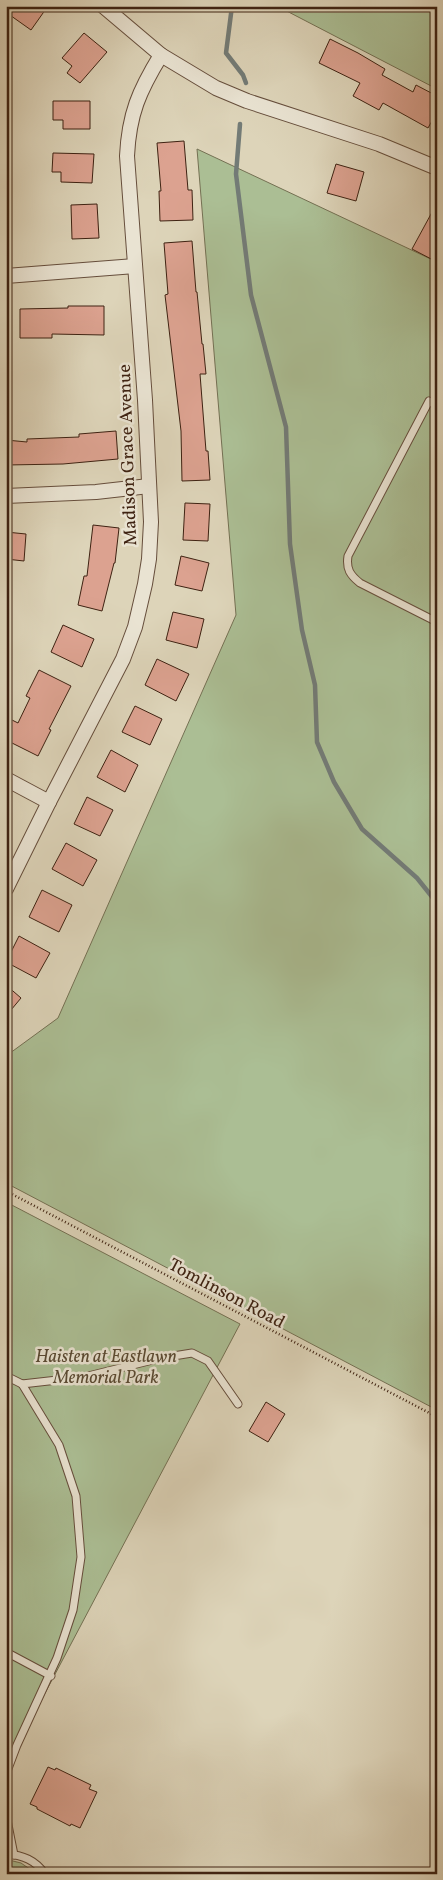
<svg xmlns="http://www.w3.org/2000/svg" width="443" height="1880" viewBox="0 0 443 1880" font-family="Vollkorn,serif">
	<rect width="100%" height="100%" fill="#ddd4b9"/>
	<filter id="stains"><feTurbulence type="fractalNoise" baseFrequency=".004" numOctaves="4"/><feColorMatrix values="0 0 0 0 .2 0 0 0 0 .09 0 0 0 0 .02 0 0 0 .5 -.17"/></filter>
	<radialGradient id="worn" r=".72"><stop offset=".6" stop-color="#630" stop-opacity="0"/><stop offset="1" stop-color="#630" stop-opacity=".3"/></radialGradient>
	<g fill="#abbe94" stroke="#747053">
		<polygon points="277,6 437,6 437,89"/>
		<polygon points="197,149 437,262 437,1410 6,1183 6,1056 58,1018 236,615"/>
		<polygon points="6,1202 240,1324 6,1767"/>
		<polygon points="9,1860 21,1863 37,1874 6,1874 6,1861"/>
	</g>
	<g fill="none" stroke-linecap="round" stroke-linejoin="round">
		<g stroke="#737b76" stroke-width="4.5">
			<polyline points="232,6 226,53 243,75 246,83"/>
			<polyline points="240,124 236,174 251,295 286,427 290,544 302,630 315,685 317,742 334,782 362,829 417,878 437,903"/>
		</g>
	</g>
	<g fill="#dca290" stroke="#3e2212">
		<polygon points="12,6 48,6 31,30 7,13"/>
		<polygon points="84,33 107,52 80,83 67,73 72,66 62,58"/>
		<polygon points="330,39 358,53 385,69 382,75 413,92 416,85 437,96 437,112 428,128 383,103 379,110 353,96 360,83 319,63"/>
		<polygon points="53,101 90,101 90,129 63,129 63,120 53,120"/>
		<polygon points="184,141 188,190 192,190 193,220 160,221 159,191 161,191 157,143"/>
		<polygon points="53,153 94,154 92,183 61,182 61,172 52,172"/>
		<polygon points="336,164 364,172 356,201 327,193"/>
		<polygon points="437,203 437,262 412,249"/>
		<polygon points="97,204 99,238 72,239 71,205"/>
		<polygon points="192,241 196,292 197,292 202,344 203,344 206,374 200,374 206,451 208,451 210,480 182,481 181,431 165,295 168,294 164,243"/>
		<polygon points="68,306 104,306 104,335 52,334 52,338 20,338 20,309 68,308"/>
		<polygon points="116,431 118,459 63,464 6,465 6,440 27,442 27,439 79,437 79,434"/>
		<polygon points="185,503 210,504 208,541 183,540"/>
		<polygon points="93,525 119,528 115,563 114,563 102,611 78,605 84,576 87,576"/>
		<polygon points="6,532 26,534 24,561 6,559"/>
		<polygon points="181,556 209,563 202,591 175,585"/>
		<polygon points="173,612 204,619 197,648 166,640"/>
		<polygon points="63,625 94,639 82,667 51,652"/>
		<polygon points="157,659 189,674 176,701 145,685"/>
		<polygon points="39,670 71,686 49,729 51,730 38,756 6,740 6,731 12,720 18,723 30,698 26,696"/>
		<polygon points="135,706 162,719 150,745 122,732"/>
		<polygon points="111,750 138,765 125,792 97,777"/>
		<polygon points="87,797 113,810 100,836 74,824"/>
		<polygon points="66,843 97,860 83,886 52,869"/>
		<polygon points="42,890 72,905 59,932 29,917"/>
		<polygon points="19,936 50,953 36,978 6,962"/>
		<polygon points="6,985 21,998 6,1016"/>
		<polygon points="266,1402 285,1414 268,1442 249,1431"/>
		<polygon points="48,1767 55,1770 56,1768 91,1785 89,1789 97,1792 80,1828 71,1824 70,1826 37,1809 37,1807 30,1804"/>
	</g>
	<g fill="none" stroke-linecap="round" stroke-linejoin="round">
		<g stroke="#664e3c" stroke-width="9">
			<g id="service">
				<path d="M437 406 429 401 348 556C346 569 350 575 360 583L437 622"/>
				<polyline points="6,1376 22,1384"/>
				<polyline points="6,1652 51,1676"/>
				<polyline points="6,1774 17,1745 57,1658 73,1610 81,1557 76,1496 59,1445 22,1384 84,1377 161,1358 192,1353 208,1361 238,1404"/>
				<polyline points="6,1815 14,1855"/>
				<path d="M6 1854C23 1855 35 1860 45 1874"/>
			</g>
		</g>
		<g stroke="#664e3c" stroke-width="16">
			<g id="minor">
				<polyline points="161,55 216,88 247,101 379,144 437,168"/>
				<polyline points="6,276 135,266"/>
				<polyline points="6,496 96,492 149,486"/>
				<polyline points="6,779 49,802"/>
				<path d="M6 889 49 802 123 659 135 627 145 584 149 559 151 522 145 400 127 156C129 114 139 91 161 55L103 6"/>
			</g>
		</g>
		<polyline stroke="#3e2212" stroke-width="2.5" stroke-dasharray="1 2.5" stroke-linecap="butt" points="6,1191 437,1417"/>
		<use href="#service" stroke="#e9e3d2" stroke-width="7"/>
		<use href="#minor" stroke="#e9e3d2" stroke-width="14"/>
	</g>
	<g text-anchor="middle" stroke-width="5" stroke-linejoin="round" paint-order="stroke">
		<g font-size="18" fill="#3e2212" stroke="#e9e3d2">
			<text transform="translate(127 455) rotate(-92)" y="6">Madison Grace Avenue</text>
			<text transform="translate(227 1293) rotate(28)" y="6">Tomlinson Road</text>
		</g>
		<g font-size="18" font-style="italic" fill="#594932" stroke="#e9e3d2">
			<text x="106" y="1362">Haisten at Eastlawn<tspan x="106" dy="21">Memorial Park</tspan></text>
		</g>
	</g>
	<rect width="443" height="1880" fill="none" stroke="#ddd4b9" stroke-width="25"/>
	<rect x="8" y="8" width="428" height="1865" fill="none" stroke="#3e2212" stroke-width="2.5"/>
	<rect x="12" y="12" width="418" height="1855" fill="none" stroke="#3e2212"/>
	<rect width="100%" height="100%" filter="url(#stains)"/>
	<rect width="100%" height="100%" fill="url(#worn)"/>
</svg>
